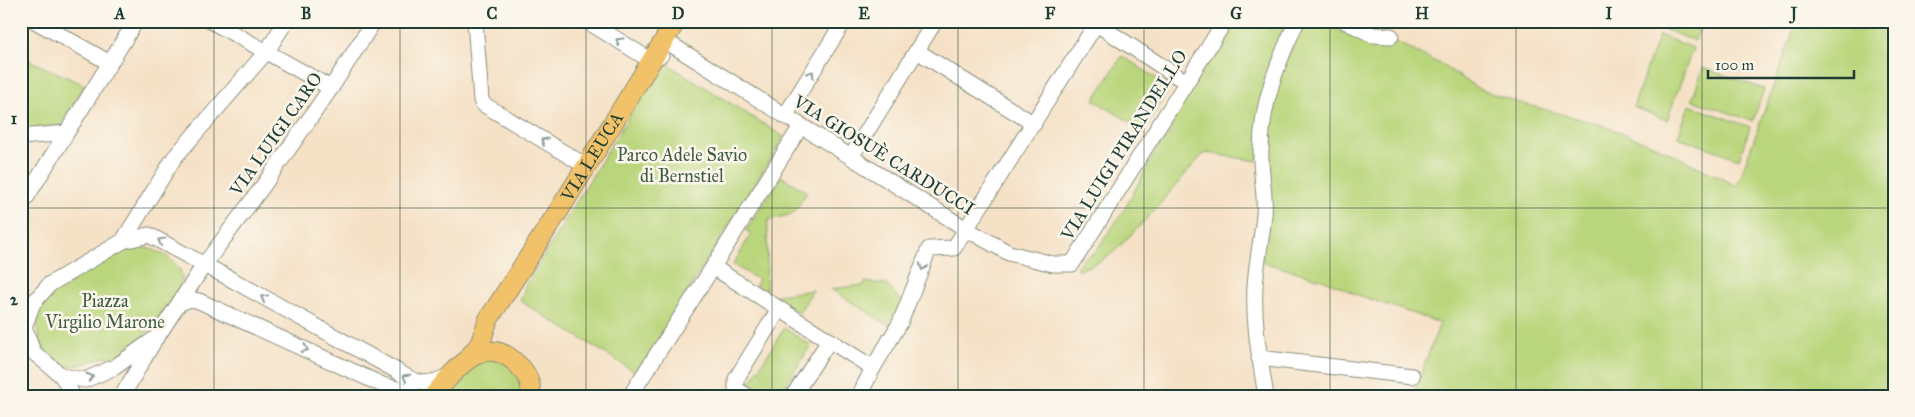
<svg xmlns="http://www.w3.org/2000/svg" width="1915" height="417" viewBox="0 0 1915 417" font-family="'IM FELL Great Primer',serif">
	<rect width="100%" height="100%" fill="#fbf7ec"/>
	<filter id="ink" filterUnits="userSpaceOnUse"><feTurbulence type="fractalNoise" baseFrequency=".02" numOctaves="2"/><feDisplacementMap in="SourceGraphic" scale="10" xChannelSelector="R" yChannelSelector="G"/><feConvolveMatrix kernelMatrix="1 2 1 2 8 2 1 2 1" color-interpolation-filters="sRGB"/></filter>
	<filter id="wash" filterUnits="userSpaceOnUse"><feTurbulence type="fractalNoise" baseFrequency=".0096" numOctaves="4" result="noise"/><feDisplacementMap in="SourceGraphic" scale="20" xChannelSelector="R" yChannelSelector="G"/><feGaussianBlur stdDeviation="1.12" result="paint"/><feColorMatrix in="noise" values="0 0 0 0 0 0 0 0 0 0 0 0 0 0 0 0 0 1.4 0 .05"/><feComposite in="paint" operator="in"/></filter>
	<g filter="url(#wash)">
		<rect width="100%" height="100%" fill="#f5e1c6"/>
		<g fill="#bad67b" stroke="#6c8a58">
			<polygon points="1235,21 1293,21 1257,161 1207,153 1202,155 1151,214 1115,251 1101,261 1080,270 1076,267 1084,258 1095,252 1123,212 1158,147 1171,132 1170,121"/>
			<polygon points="1306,21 1320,21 1348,35 1373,43 1390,39 1444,66 1479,89 1517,102 1602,125 1660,148 1737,186 1797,21 1894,21 1894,396 1415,396 1416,387 1440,323 1358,295 1325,280 1262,262 1265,145 1277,82 1301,27"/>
			<polygon points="1641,21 1702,21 1695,41"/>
			<polygon points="1659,35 1693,48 1667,120 1633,107"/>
			<polygon points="1122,56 1170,87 1143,130 1094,100"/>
			<polygon points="21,57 85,85 60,126 21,130"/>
			<polygon points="663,61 784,137 637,373 520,301 526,284"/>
			<polygon points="1703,68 1764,89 1753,121 1692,100"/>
			<polygon points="1689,105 1750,127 1739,159 1678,137"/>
			<polygon points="781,176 807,192 793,214 768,220 766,293 755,286 759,280 733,265 751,234 746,230"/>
			<path d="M137 247C150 248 159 251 169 258 176 264 183 271 182 280 181 285 177 290 175 294 160 321 140 341 115 358 100 352 78 373 60 364 49 358 42 349 39 337 36 328 37 311 42 303 56 283 113 251 137 247Z"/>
			<polygon points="865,282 886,284 904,304 893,328 831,289 864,285"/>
			<polygon points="813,290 799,313 772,296"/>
			<polygon points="784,328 811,345 779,396 771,396 750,383"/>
			<path d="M487 356 517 368 525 396H454C455 369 466 369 487 356Z"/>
		</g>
	</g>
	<g filter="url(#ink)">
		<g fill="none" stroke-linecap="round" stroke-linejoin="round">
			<g stroke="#8a8f7d" stroke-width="17">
				<g id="minor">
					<polyline points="35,21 110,63"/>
					<polyline points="211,21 331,88"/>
					<path d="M374 21 331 88 263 186 204 265 157 337 115 367 85 380 62 376 33 352 24 327 33 303 50 284 123 241 149 235C175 249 201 263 227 277L397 371C418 385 427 387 450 375"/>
					<polyline points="475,21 481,100 483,104 586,166"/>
					<polyline points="587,21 650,60 661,55"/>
					<polyline points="1092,21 1186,82"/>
					<polyline points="1345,21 1373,35 1391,36"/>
					<polyline points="664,40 966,229 1009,253 1053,264 1072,264 1225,21"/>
					<polyline points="917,51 1034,124"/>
					<polyline points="785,116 844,21"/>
					<polyline points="21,137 66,133"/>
					<polyline points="851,157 935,21"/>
					<polyline points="21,206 136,21"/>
					<polyline points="123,241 174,158 267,51 286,21"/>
					<polyline points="713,267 873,368"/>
					<polyline points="180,303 190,299 199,301 385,386 396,396"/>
					<polyline points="1259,358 1412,376"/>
					<polyline points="62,376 73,396"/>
					<polyline points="386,386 408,392 413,396"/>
					<polyline points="122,396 153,343"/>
					<polyline points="630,396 713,267 801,126"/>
					<polyline points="747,396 736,389 736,379 779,309"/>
					<polyline points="793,396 829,341"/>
					<polyline points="859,396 873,368 900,323 929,249 954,248 1098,21"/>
					<path d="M1266 396C1260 359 1253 324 1255 287 1256 263 1262 239 1264 215 1266 194 1260 173 1261 151 1261 103 1277 64 1297 21"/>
				</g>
			</g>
			<g stroke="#8a8f7d" stroke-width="21">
				<g id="major">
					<path id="s1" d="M469 357 480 344 488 320 563 204 676 21"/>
					<path d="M433 396C455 370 484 330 518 365 526 372 533 385 530 396"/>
				</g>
			</g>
			<use href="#minor" stroke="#fff" stroke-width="15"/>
			<use href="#major" stroke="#f2c26a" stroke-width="19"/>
		</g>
		<defs><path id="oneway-chevron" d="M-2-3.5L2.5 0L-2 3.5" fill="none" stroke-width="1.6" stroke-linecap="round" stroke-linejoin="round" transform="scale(1.25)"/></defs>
		<g stroke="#8f9e9a">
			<use href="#oneway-chevron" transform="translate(619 41) rotate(-148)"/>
			<use href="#oneway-chevron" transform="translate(811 74) rotate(-58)"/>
			<use href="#oneway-chevron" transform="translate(544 141) rotate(-149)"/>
			<use href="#oneway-chevron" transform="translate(161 241) rotate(-151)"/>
			<use href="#oneway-chevron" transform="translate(923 267) rotate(110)"/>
			<use href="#oneway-chevron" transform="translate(264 298) rotate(-151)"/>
			<use href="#oneway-chevron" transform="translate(305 349) rotate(24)"/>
			<use href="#oneway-chevron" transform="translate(90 377) rotate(-16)"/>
			<use href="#oneway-chevron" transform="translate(406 377) rotate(-149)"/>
		</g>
	</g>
	<path fill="none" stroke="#1f3d34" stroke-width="1" stroke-opacity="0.55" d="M214 21V396M400 21V396M586 21V396M772 21V396M958 21V396M1144 21V396M1330 21V396M1516 21V396M1702 21V396M21 208H1894"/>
	<g text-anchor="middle" stroke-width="5" stroke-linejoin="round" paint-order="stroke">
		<g font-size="18" fill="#1f3d34" stroke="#fbf7ec">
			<text transform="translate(276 134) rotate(-55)" y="6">VIA LUIGI CARO</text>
			<text transform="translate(1124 145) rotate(-58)" y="6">VIA LUIGI PIRANDELLO</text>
			<text transform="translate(884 155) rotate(32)" y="6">VIA GIOSUÈ CARDUCCI</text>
			<text dy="6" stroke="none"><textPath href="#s1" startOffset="236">VIA LEUCA</textPath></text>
		</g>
		<g font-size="18" fill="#3e5c42" stroke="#fbf7ec">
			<text x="682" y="161">Parco Adele Savio<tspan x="682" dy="21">di Bernstiel</tspan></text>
			<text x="105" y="307">Piazza<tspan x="105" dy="21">Virgilio Marone</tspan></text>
		</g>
	</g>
	<rect width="1915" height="417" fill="none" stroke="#fbf7ec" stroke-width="55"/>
	<path d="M1708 70v8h146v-8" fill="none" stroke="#1f3d34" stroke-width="2.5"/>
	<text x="1715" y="70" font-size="15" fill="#1f3d34" stroke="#fbf7ec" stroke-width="4" paint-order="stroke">100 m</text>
	<rect x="28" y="28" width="1860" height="362" fill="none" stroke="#1f3d34" stroke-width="2"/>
	<g font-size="16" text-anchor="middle" font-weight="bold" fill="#1f3d34">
		<text x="120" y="19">A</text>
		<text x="306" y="19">B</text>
		<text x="492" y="19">C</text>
		<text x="678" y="19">D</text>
		<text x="864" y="19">E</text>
		<text x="1050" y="19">F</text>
		<text x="1236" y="19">G</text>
		<text x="1422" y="19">H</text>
		<text x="1609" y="19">I</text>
		<text x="1794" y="19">J</text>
		<text x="14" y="124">1</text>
		<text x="14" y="305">2</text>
	</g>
</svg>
